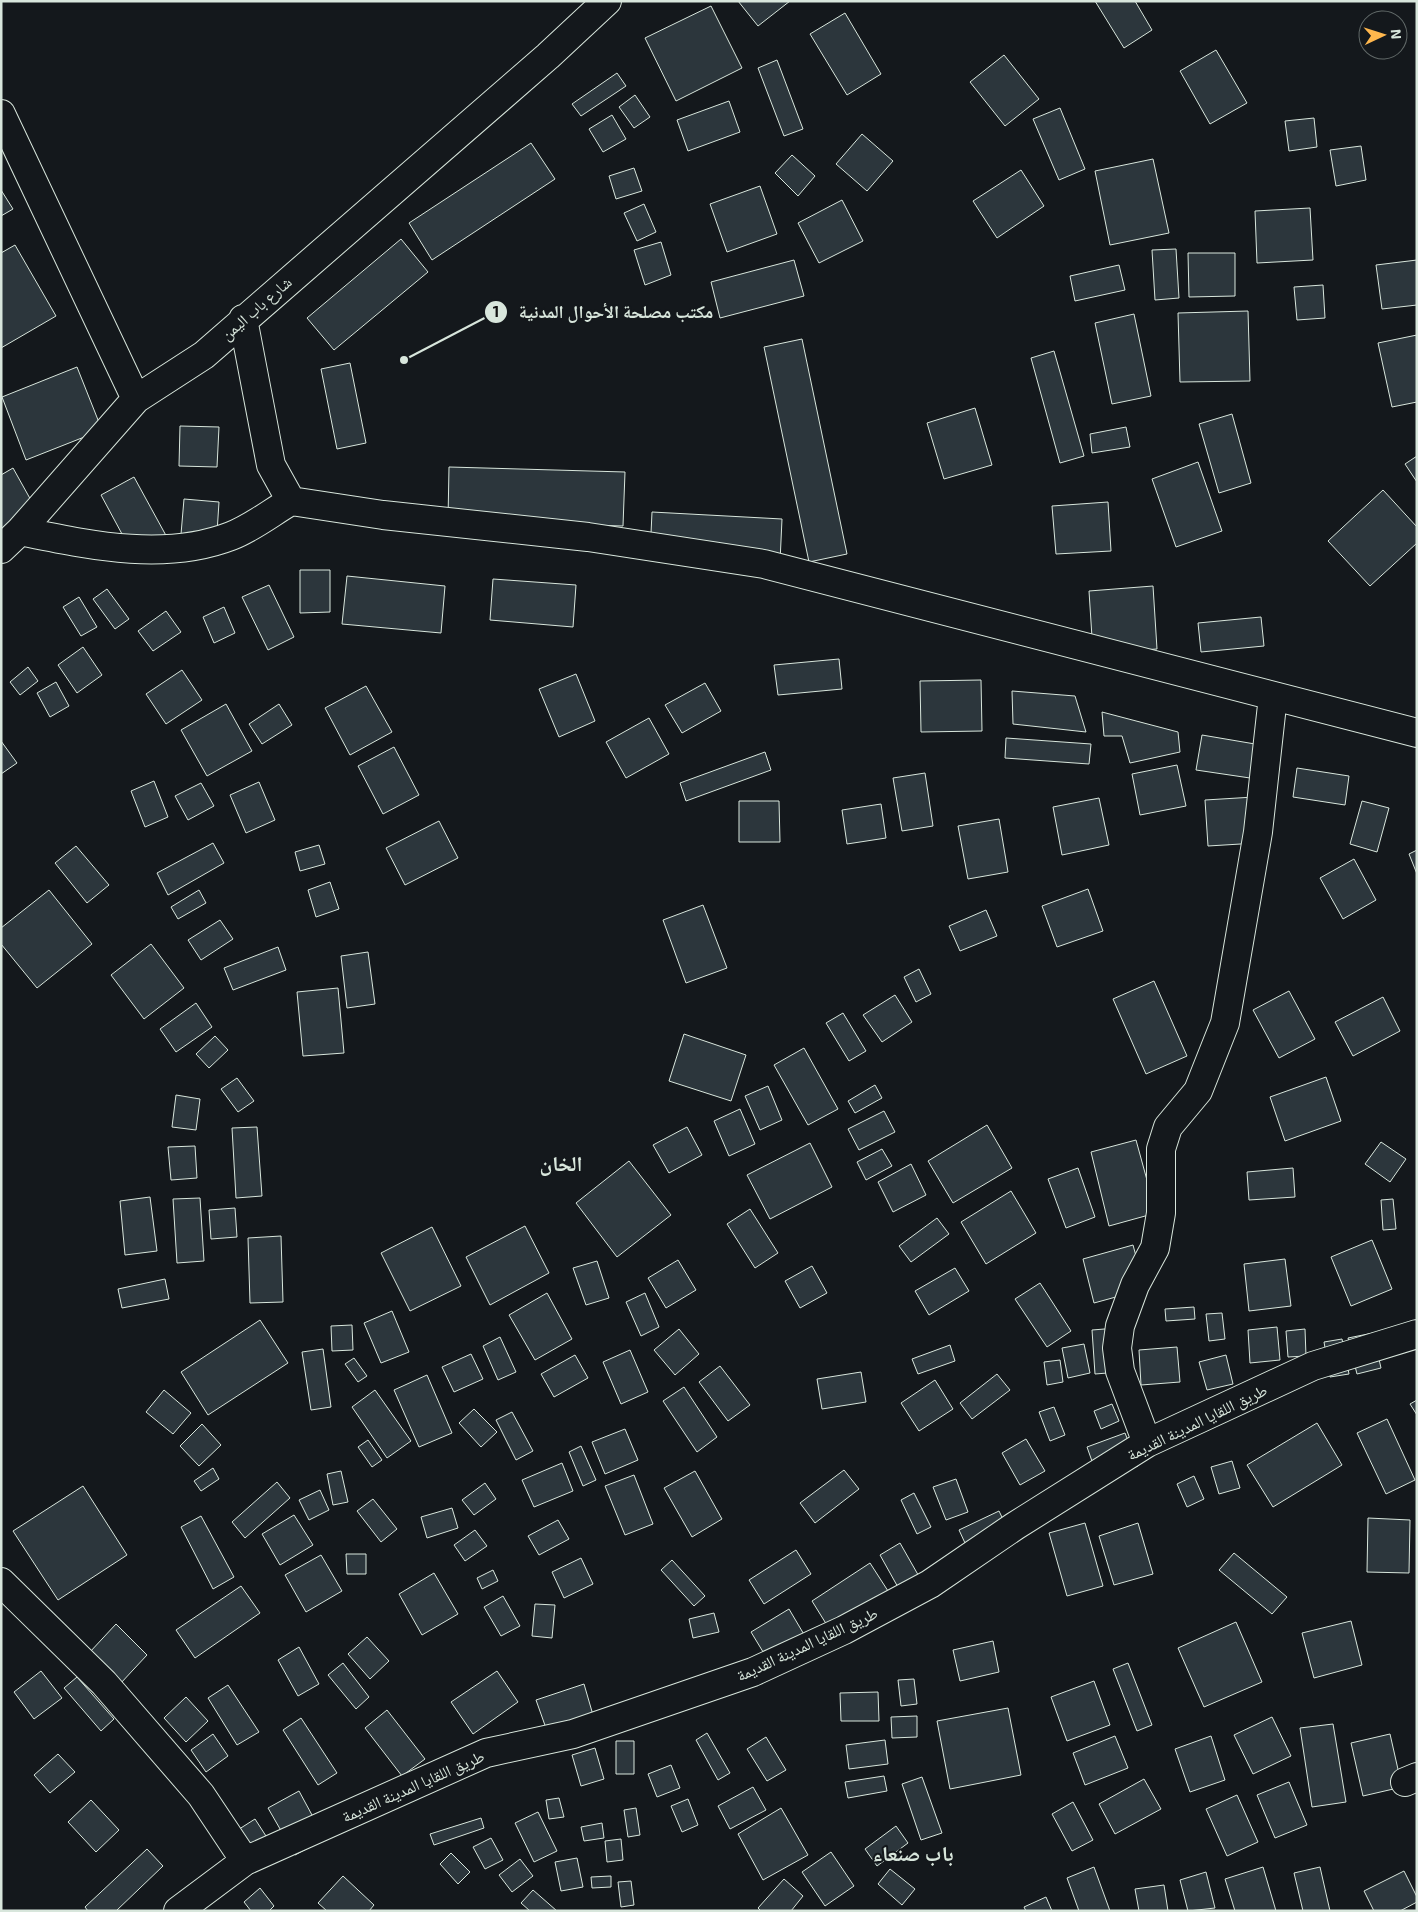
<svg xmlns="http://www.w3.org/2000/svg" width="1418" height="1912" viewBox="0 0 1418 1912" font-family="'Exo 2','Noto Naskh Arabic',sans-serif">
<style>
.building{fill:#2c363c;stroke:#d8e6dc}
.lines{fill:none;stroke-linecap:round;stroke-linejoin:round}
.minor-casing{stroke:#d8e6dc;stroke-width:30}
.minor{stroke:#14181c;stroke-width:28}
.labels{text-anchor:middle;stroke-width:4;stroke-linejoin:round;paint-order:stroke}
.street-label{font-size:16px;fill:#d8e6dc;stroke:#14181c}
.district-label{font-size:21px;font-weight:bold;fill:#d8e6dc;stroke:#14181c}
.leader{fill:none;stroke:#d8e6dc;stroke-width:2}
.callout-dot{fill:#d8e6dc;stroke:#14181c;stroke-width:2}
.mark-label{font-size:15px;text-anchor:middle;font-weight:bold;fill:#111}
.callout-label{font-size:18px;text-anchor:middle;font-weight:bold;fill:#d8e6dc;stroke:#14181c;stroke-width:4;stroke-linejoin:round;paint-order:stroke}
</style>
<rect width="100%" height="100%" fill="#14181c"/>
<path class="building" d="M738 1H790L758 26Z
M1095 1H1135L1152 30 1124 48Z
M711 6 742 68 676 101 645 38Z
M845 13 881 74 847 95 810 34Z
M1216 50 1247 103 1210 124 1180 71Z
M1004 55 1039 99 1005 126 970 82Z
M777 60 803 129 784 136 758 68Z
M617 73 626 86 581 116 572 104Z
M635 95 650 117 634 128 619 107Z
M729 101 740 132 688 151 677 120Z
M1060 108 1085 169 1059 180 1033 119Z
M612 115 626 139 603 152 589 129Z
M1314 118 1317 147 1289 151 1285 121Z
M862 134 893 161 867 191 836 164Z
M531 143 555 179 432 260 409 223Z
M1361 146 1366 180 1336 186 1330 150Z
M792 155 815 176 798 196 775 173Z
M1153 159 1169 233 1110 245 1095 171Z
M634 168 642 191 616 199 609 176Z
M1021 170 1044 206 997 238 973 201Z
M760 186 777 234 727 252 710 204Z
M1 190 13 209 1 216Z
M842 200 863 241 819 263 798 223Z
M644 204 656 232 637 241 624 213Z
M1310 208 1313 260 1257 263 1255 211Z
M401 239 428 272 334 350 307 318Z
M661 242 671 275 645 285 634 250Z
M15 245 56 316 1 348V253Z
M1176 249 1179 298 1155 300 1152 250Z
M1188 253H1235V296L1189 297Z
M794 260 804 296 720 318 711 282Z
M1417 260V305L1382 309 1376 265Z
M1119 265 1125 290 1075 301 1070 276Z
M1323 285 1325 318 1297 320 1294 287Z
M1248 311 1250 381 1180 382 1178 313Z
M1134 314 1151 396 1112 404 1095 323Z
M1417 335V402L1392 407 1378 343Z
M802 339 847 554 809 562 764 347Z
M1054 351 1084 456 1060 463 1031 358Z
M350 363 366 443 337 449 321 369Z
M77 367 102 430 26 460 2 397Z
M975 408 992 465 944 479 927 423Z
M1232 414 1251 483 1219 493 1199 424Z
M180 426 219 427 217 467 179 466Z
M1126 427 1130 447 1092 453 1090 434Z
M1417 456V482L1405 464Z
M1198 462 1222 531 1176 547 1152 479Z
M449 467 625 472 623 526 448 521Z
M13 468 42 520 1 543V475Z
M134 477 169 541 136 560 101 495Z
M1383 490 1417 527V543L1370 586 1328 541Z
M184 499 219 502 216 548 180 546Z
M1108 502 1111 551 1056 554 1052 506Z
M652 512 782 519 780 562 650 555Z
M300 570H330V612L300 613Z
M347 576 445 586 441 633 342 624Z
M493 579 576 585 573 627 490 620Z
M269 585 294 637 268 650 242 597Z
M1153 586 1157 649 1093 653 1089 591Z
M107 589 129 619 115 629 93 599Z
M79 597 97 627 81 636 63 607Z
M224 607 235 633 214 643 203 617Z
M166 611 181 632 153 651 138 631Z
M1261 617 1264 646 1201 652 1198 623Z
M83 647 102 675 77 693 58 665Z
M839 659 842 689 778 695 774 665Z
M28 667 38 681 20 695 10 682Z
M182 670 202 700 166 724 146 694Z
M576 674 595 721 559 737 539 689Z
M981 680 982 731 921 732 920 681Z
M56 682 69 706 50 717 37 693Z
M705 683 721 711 682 733 665 705Z
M366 686 392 732 350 755 325 708Z
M1012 691 1075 696 1086 732 1013 724Z
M226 704 252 751 207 776 181 730Z
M279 704 292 725 262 744 249 724Z
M1102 712 1178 732 1180 752 1130 763 1122 736H1104Z
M649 718 669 754 626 778 606 742Z
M1202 735 1255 744 1250 778 1196 770Z
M1006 738 1091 744 1089 764 1005 758Z
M1 741 17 763 1 774Z
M394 747 419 795 383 814 358 766Z
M765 752 771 770 686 801 680 783Z
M1177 765 1186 806 1140 815 1132 774Z
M1297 768 1349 776 1345 805 1293 797Z
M925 773 933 826 902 831 893 778Z
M154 781 168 817 145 827 131 791Z
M259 782 275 820 246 833 230 795Z
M201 783 214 806 188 820 175 796Z
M1254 797 1257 843 1208 846 1205 800Z
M1099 798 1109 845 1062 855 1053 807Z
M739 801H779L780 842H739Z
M1362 801 1389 808 1377 852 1350 844Z
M881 804 886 838 847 844 842 810Z
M999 819 1008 872 968 879 958 826Z
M439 821 458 858 405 885 386 848Z
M213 843 224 863 168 895 157 873Z
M319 845 325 864 300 871 295 852Z
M76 846 109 885 87 903 55 863Z
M1417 850V874L1409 854Z
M1354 859 1376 900 1343 919 1320 878Z
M330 882 339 909 316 917 308 890Z
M1088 889 1103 931 1057 947 1042 906Z
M49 890 92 944 37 988 1 944V928Z
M199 890 206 903 178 919 171 907Z
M703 905 727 968 686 983 663 920Z
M986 910 997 936 960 951 949 926Z
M220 920 233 939 201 960 188 940Z
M151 944 184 988 144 1019 111 975Z
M278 947 286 970 233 990 224 968Z
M368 952 375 1004 347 1008 341 956Z
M919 969 931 994 916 1002 904 977Z
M1154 981 1187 1056 1146 1074 1113 999Z
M338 988 344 1053 303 1056 297 992Z
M1289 991 1315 1039 1279 1058 1253 1010Z
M895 995 912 1022 882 1042 863 1015Z
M1383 997 1400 1031 1353 1056 1335 1022Z
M196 1003 212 1027 176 1052 160 1029Z
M843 1013 866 1051 849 1061 826 1023Z
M684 1034 746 1055 731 1101 669 1081Z
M215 1036 228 1050 209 1068 196 1054Z
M804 1048 838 1109 808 1125 774 1065Z
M1326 1077 1341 1121 1285 1141 1270 1097Z
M237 1078 254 1101 238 1112 221 1089Z
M875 1085 882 1098 855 1113 848 1101Z
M768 1086 782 1120 760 1130 745 1096Z
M176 1095 200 1099 196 1130 172 1127Z
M740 1109 755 1144 729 1156 714 1121Z
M884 1111 895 1132 859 1150 848 1129Z
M987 1125 1012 1168 953 1203 928 1161Z
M257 1127 262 1196 236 1198 232 1128Z
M687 1127 702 1155 669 1173 653 1145Z
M1136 1140 1156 1213 1109 1226 1091 1152Z
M1381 1142 1406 1159 1390 1182 1365 1164Z
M810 1143 832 1187 770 1219 747 1175Z
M195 1146 197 1178 171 1180 168 1147Z
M882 1149 892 1166 866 1180 857 1162Z
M629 1161 671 1215 617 1257 576 1203Z
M911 1164 926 1195 893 1212 878 1182Z
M1078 1168 1095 1217 1066 1228 1048 1179Z
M1293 1168 1295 1197 1249 1200 1247 1172Z
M1011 1191 1036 1233 986 1264 961 1222Z
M150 1197 157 1251 125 1255 120 1201Z
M200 1198 204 1261 177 1263 173 1199Z
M1393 1199 1396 1229 1383 1230 1381 1200Z
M235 1208 237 1237 211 1239 209 1210Z
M750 1209 778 1253 755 1268 727 1224Z
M937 1218 949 1234 911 1262 899 1246Z
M525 1226 549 1273 490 1305 466 1257Z
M432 1227 461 1286 410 1311 381 1253Z
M281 1236 283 1302 250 1303 248 1238Z
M1372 1240 1392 1289 1351 1306 1331 1257Z
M1133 1245 1145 1289 1094 1303 1083 1259Z
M1285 1259 1291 1306 1249 1311 1244 1264Z
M678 1260 696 1290 666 1308 648 1278Z
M597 1261 609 1298 586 1305 573 1268Z
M812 1266 827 1293 800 1308 785 1281Z
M955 1268 969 1291 929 1315 915 1291Z
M165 1279 169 1299 122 1308 118 1289Z
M1040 1283 1071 1331 1047 1347 1015 1299Z
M547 1293 572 1339 535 1360 509 1315Z
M645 1293 659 1327 641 1336 626 1302Z
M1194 1307 1195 1319 1166 1321 1165 1309Z
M392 1311 409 1352 381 1363 364 1323Z
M1222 1313 1225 1339 1209 1341 1206 1314Z
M260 1320 288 1363 208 1415 181 1372Z
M352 1325 353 1350 332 1351 331 1326Z
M1277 1327 1280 1360 1250 1363 1248 1330Z
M1117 1328 1120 1372 1095 1374 1092 1330Z
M679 1329 699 1354 675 1375 654 1350Z
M1305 1329 1306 1356 1288 1357 1286 1331Z
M1373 1333 1381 1368 1357 1374 1348 1338Z
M500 1337 516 1372 498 1380 483 1346Z
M1342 1339 1349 1374 1330 1377 1324 1342Z
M1084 1344 1090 1373 1068 1378 1062 1348Z
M950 1345 955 1361 918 1374 912 1359Z
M1177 1347 1180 1382 1141 1385 1139 1350Z
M323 1349 331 1407 311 1410 302 1352Z
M630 1350 648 1392 621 1404 603 1362Z
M471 1354 483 1379 454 1392 442 1367Z
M575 1355 588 1378 554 1397 541 1374Z
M1226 1355 1233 1384 1207 1390 1199 1362Z
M354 1358 367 1376 358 1382 345 1364Z
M1060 1360 1063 1382 1047 1385 1044 1362Z
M720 1366 750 1405 728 1421 699 1382Z
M861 1372 866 1402 822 1409 817 1379Z
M997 1374 1010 1390 972 1419 960 1403Z
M427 1375 452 1433 419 1447 394 1390Z
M935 1380 953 1409 919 1431 901 1403Z
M684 1387 717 1437 697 1452 663 1401Z
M164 1390 191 1413 173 1434 146 1412Z
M375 1390 411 1441 387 1458 352 1407Z
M1417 1400V1415L1410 1404Z
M1112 1404 1119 1421 1101 1429 1094 1411Z
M1054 1407 1065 1435 1050 1441 1039 1412Z
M474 1409 497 1432 481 1447 459 1423Z
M512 1412 533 1451 516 1460 496 1420Z
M1387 1419 1415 1480 1386 1494 1357 1433Z
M1317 1423 1342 1465 1273 1507 1247 1465Z
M202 1424 221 1445 199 1466 180 1446Z
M625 1429 638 1460 605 1474 592 1442Z
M1125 1433 1138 1466 1099 1481 1087 1447Z
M1026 1439 1045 1471 1020 1485 1002 1453Z
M368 1440 382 1460 372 1467 358 1447Z
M581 1446 596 1480 583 1486 569 1452Z
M1232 1461 1240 1488 1219 1494 1211 1467Z
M562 1463 573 1491 534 1507 522 1480Z
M213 1468 219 1479 201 1491 194 1481Z
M844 1470 859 1489 815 1523 800 1503Z
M341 1471 348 1502 333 1505 327 1474Z
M695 1471 722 1519 692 1537 664 1488Z
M634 1475 653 1524 625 1535 605 1486Z
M1194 1476 1204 1499 1187 1507 1177 1484Z
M956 1479 968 1512 946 1520 933 1487Z
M277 1482 290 1498 245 1538 232 1522Z
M485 1483 496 1499 474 1515 462 1500Z
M83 1486 127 1555 58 1600 13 1531Z
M320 1490 329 1510 309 1520 299 1500Z
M914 1493 931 1527 917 1534 901 1500Z
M373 1499 397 1529 381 1542 357 1511Z
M452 1508 458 1528 427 1538 421 1517Z
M999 1511 1012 1538 971 1556 959 1530Z
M294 1515 313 1545 280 1565 262 1534Z
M201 1516 234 1577 213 1589 181 1527Z
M1368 1518 1410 1520 1409 1573 1367 1572Z
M558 1520 569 1539 539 1555 528 1536Z
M1085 1523 1103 1586 1067 1596 1049 1533Z
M1138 1523 1153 1574 1114 1585 1099 1536Z
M475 1530 487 1546 465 1561 454 1545Z
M900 1543 925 1587 904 1598 880 1555Z
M796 1550 811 1574 764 1604 749 1580Z
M1234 1553 1287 1597 1272 1614 1219 1570Z
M346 1554H366V1574H347Z
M321 1555 342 1591 306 1612 285 1575Z
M581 1558 593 1584 564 1598 552 1572Z
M672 1560 705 1596 694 1606 661 1570Z
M870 1563 897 1605 838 1643 812 1601Z
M493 1570 498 1581 482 1589 477 1578Z
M434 1573 458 1614 422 1635 399 1594Z
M241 1586 260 1613 195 1658 176 1630Z
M503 1596 520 1626 501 1636 484 1607Z
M535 1604 555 1605 552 1638 532 1636Z
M789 1609 812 1648 774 1670 751 1632Z
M714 1613 719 1632 693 1638 689 1619Z
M1351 1621 1362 1665 1314 1678 1302 1633Z
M1236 1622 1262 1682 1204 1707 1178 1648Z
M116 1624 147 1655 120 1684 89 1653Z
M367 1637 389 1661 370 1679 348 1654Z
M993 1641 999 1672 960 1681 953 1650Z
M299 1647 319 1684 298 1696 278 1660Z
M343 1663 369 1697 356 1709 328 1675Z
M1128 1663 1152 1725 1137 1731 1113 1669Z
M41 1671 62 1698 34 1719 14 1692Z
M497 1671 518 1702 473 1734 451 1702Z
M77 1677 114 1719 101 1731 64 1688Z
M914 1679 917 1704 901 1706 898 1680Z
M1094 1681 1110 1725 1067 1741 1051 1697Z
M584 1684 593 1715 547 1731 536 1700Z
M228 1685 259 1732 237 1745 208 1698Z
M878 1692 879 1721H841L840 1693Z
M186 1697 208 1721 186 1742 164 1718Z
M1008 1708 1021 1775 950 1789 937 1721Z
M387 1710 425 1759 402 1776 365 1728Z
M917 1716V1737L892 1738 891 1717Z
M1272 1717 1291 1756 1253 1774 1234 1735Z
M301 1718 337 1773 318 1785 283 1730Z
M1333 1724 1346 1802 1312 1807 1300 1728Z
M707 1733 730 1773 718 1780 696 1740Z
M213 1734 228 1756 206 1772 191 1750Z
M1390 1734 1402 1787 1363 1796 1351 1743Z
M1115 1736 1128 1768 1085 1785 1073 1753Z
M1211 1736 1225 1780 1190 1792 1175 1749Z
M766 1737 786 1770 767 1781 747 1749Z
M885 1740 888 1764 849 1769 846 1745Z
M616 1741H634V1774H616Z
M595 1748 604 1779 581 1786 572 1755Z
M58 1754 75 1772 50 1793 34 1775Z
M671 1765 680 1788 657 1797 648 1774Z
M884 1776 887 1791 848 1798 845 1782Z
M922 1777 942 1833 921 1840 902 1784Z
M1144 1779 1161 1809 1115 1834 1099 1804Z
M1289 1782 1307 1825 1275 1838 1257 1795Z
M753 1787 766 1810 730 1829 718 1806Z
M299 1791 325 1839 295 1855 268 1808Z
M1237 1795 1258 1842 1227 1856 1206 1809Z
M559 1798 564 1817 549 1819 546 1800Z
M688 1799 698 1825 682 1832 671 1806Z
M91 1800 119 1830 96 1852 68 1822Z
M1073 1802 1093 1840 1072 1851 1052 1814Z
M636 1808 640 1835 628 1837 624 1810Z
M781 1808 808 1855 763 1880 738 1834Z
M538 1812 557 1851 534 1862 515 1823Z
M481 1818 484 1828 434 1845 430 1834Z
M255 1819 275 1850 253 1864 233 1833Z
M602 1823 604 1838 584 1841 581 1827Z
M896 1826 908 1843 877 1866 865 1849Z
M491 1838 503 1860 485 1869 473 1847Z
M621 1839 623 1860 607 1862 605 1841Z
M147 1849 163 1866 116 1911H88L85 1907Z
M831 1852 854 1886 825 1906 802 1872Z
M451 1853 470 1872 458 1884 440 1864Z
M577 1858 583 1887 561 1891 555 1862Z
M520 1859 533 1876 512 1892 499 1875Z
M1094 1867 1110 1911H1079L1067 1878Z
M1263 1867 1276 1911H1235L1225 1879Z
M1320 1867 1330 1911H1303L1294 1873Z
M890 1869 915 1889 902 1905 878 1884Z
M1404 1871 1417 1897V1902L1400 1911H1374L1364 1891Z
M1206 1872 1215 1908 1188 1911 1180 1880Z
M343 1876 374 1905 369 1911H327L318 1903Z
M611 1876V1887L592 1888 591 1877Z
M784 1879 803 1896 791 1911H761L758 1908Z
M631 1881 634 1905 621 1907 618 1882Z
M1164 1885 1168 1911H1139L1135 1889Z
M260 1888 274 1906 269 1911H251L244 1902Z
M533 1890 557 1911H530L521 1903Z
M1046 1897 1052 1911H1026L1024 1907Z"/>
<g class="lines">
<defs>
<path id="minor" d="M1 114 136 399
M243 319 271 465 291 501 383 515 588 537 764 564 1417 733
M20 531C89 545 164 562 231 536 252 528 272 512 291 501
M1 549 20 531 136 399 204 355 548 56 607 1
M1147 1443 1120 1371 1117 1348 1120 1326 1135 1285 1155 1248 1161 1213V1149L1168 1127 1198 1091 1225 1023 1258 832 1273 696
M1 1582 104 1683 201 1795 245 1861
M1405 1782 1417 1777
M178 1911 245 1861 486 1753 573 1734 753 1672 844 1630 930 1584 1015 1526 1147 1443 1313 1366 1417 1334"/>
</defs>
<use href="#minor" class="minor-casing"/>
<use href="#minor" class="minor"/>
</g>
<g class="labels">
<g class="street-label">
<text transform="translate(256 308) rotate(-41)" y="6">شارع باب اليمن</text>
<text transform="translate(1197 1422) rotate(-26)" y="6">طريق اللقايا المدينة القديمة</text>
<text transform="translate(807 1644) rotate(-25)" y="6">طريق اللقايا المدينة القديمة</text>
<text transform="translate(413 1786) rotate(-24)" y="6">طريق اللقايا المدينة القديمة</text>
</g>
<g class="district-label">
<text x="561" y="1171">الخان</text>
<text x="913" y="1861">باب صنعاء</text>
</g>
</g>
<path class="leader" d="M404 360L496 312"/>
<g class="callout-dot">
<circle cx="404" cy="360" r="5"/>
<circle cx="496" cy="312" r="12"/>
</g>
<g class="mark-label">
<text x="496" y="317">1</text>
</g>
<g class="callout-label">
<text x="616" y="318">مكتب مصلحة الأحوال المدنية</text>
</g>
<rect width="1418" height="1912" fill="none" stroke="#d8e6dc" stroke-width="5"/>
<g transform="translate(1383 35) rotate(86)"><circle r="24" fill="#14181c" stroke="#626a69"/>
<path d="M0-4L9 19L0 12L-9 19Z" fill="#ffb74d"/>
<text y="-8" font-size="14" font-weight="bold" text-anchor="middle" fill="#d8e6dc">N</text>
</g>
</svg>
